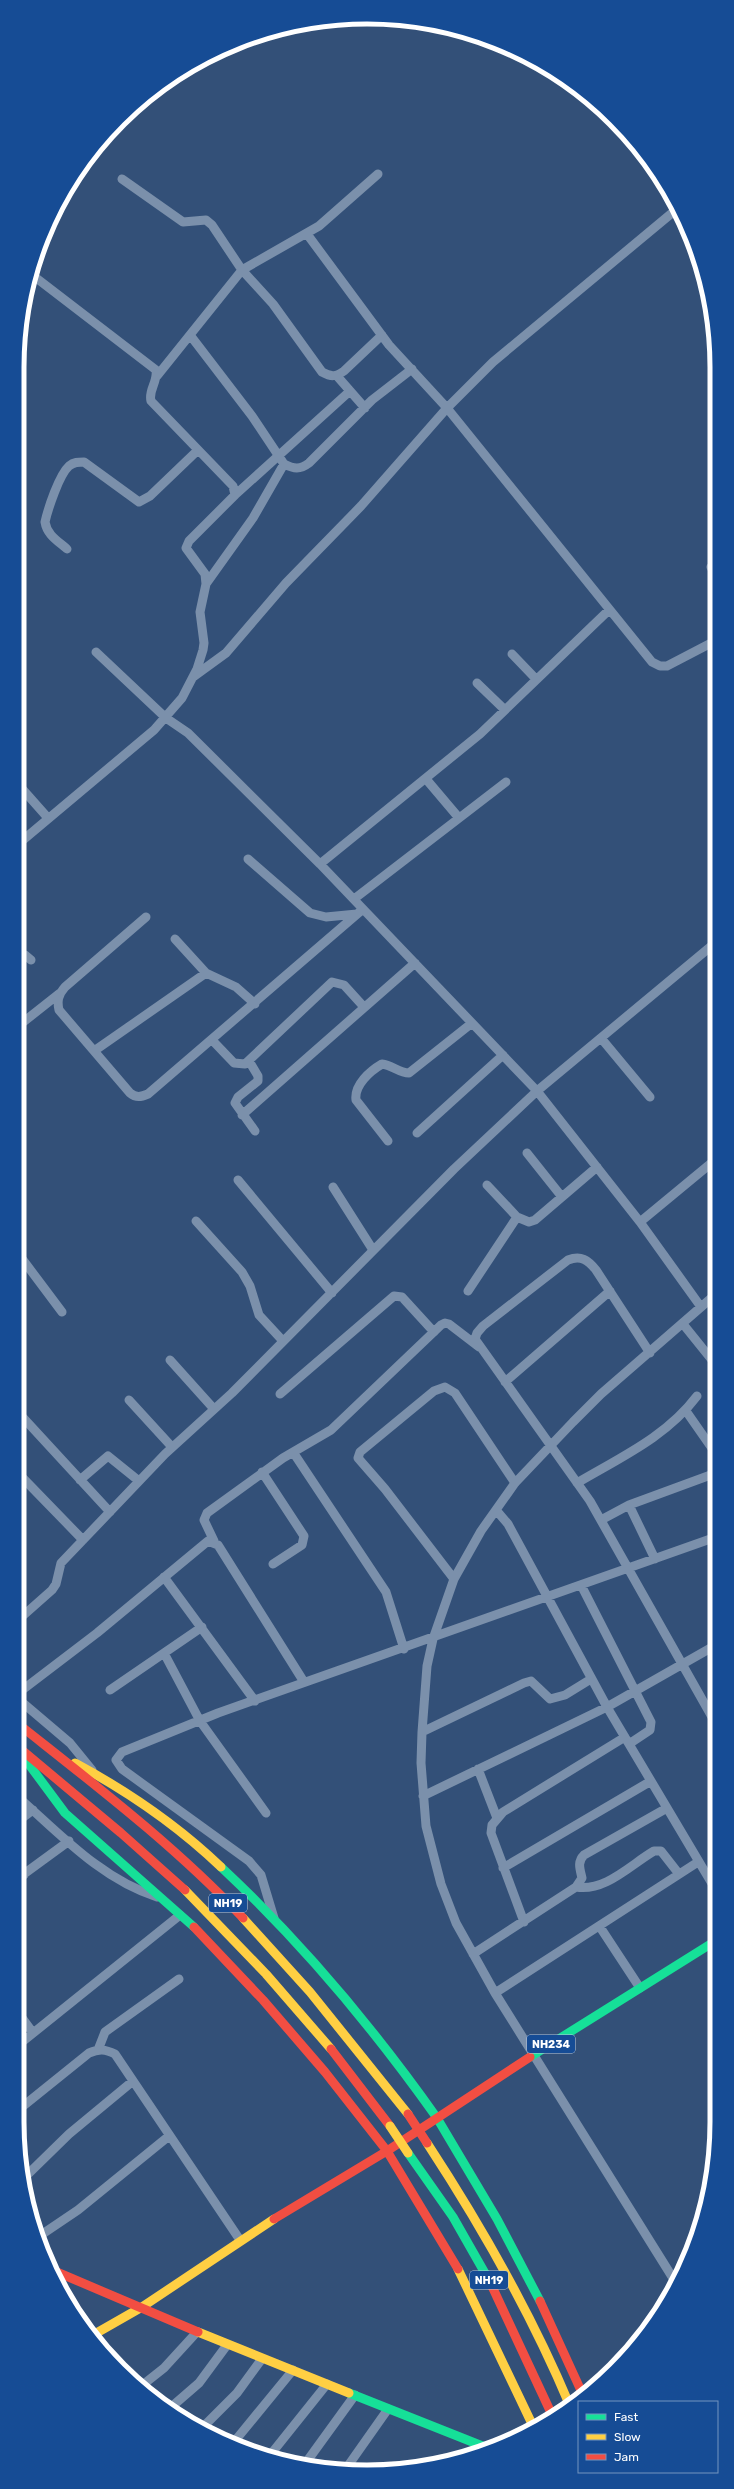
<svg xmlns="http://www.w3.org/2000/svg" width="734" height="2489" viewBox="0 0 734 2489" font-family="Rubik,sans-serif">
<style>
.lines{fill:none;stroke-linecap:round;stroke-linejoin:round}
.street{stroke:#7b90ab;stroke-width:9}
.fast{stroke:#16e098;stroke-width:9}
.slow{stroke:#ffcf43;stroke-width:9}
.jam{stroke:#f24e42;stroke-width:9}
.slow-bridge{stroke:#ffcf43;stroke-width:9}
.jam-bridge{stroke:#f24e42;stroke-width:9}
.labels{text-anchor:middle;stroke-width:3;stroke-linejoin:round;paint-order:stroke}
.shield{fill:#164c95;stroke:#b9c9df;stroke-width:1}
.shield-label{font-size:11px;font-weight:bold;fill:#fff}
.rim{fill:none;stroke:#fff;stroke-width:5}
</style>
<rect width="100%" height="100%" fill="#335078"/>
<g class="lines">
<path class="street" d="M122 179 183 222 206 220 212 225 242 270 273 304 322 372C331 377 336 377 344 371L382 335
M307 234 389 345 447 408 652 662 660 666H667L715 641
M190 335 252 416 284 464C294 469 300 470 309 463L372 400 412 369
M157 376 242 270 319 226 378 174
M337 376 365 408
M235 495 350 391
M67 549C58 541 47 535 45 522 48 509 59 475 69 466 74 462 78 462 84 462L139 502 150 496 198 450
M711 567 714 573
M206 584 253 518 284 464
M96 652 166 718 188 733 320 864 537 1091 640 1222 701 1307
M512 654 536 679
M193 677 226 653 286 583 361 506 447 408 493 362 678 208
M477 683 505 710
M426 779 459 818
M17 783 48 818
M17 845 154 730 182 698 197 669 203 650 204 643 200 612 206 584 205 574 186 548 189 541 235 495 233 486 151 401C148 390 158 382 156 370L31 274
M248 859 310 913 326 917 357 914
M320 864 480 734 609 610
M354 899 506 782
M146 917 65 987C58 995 57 1001 59 1010L130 1093C136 1098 141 1097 148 1094L363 909
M175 939 206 973 236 987 255 1004
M17 954 25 955 31 960
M17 1027 60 993
M601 1038 650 1097
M212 1040 234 1063 245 1064 332 982 344 985 364 1007
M94 1051 206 973
M249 1061 258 1076V1081L238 1097 235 1103 255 1131
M242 1115 415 963
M417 1133 503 1055
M388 1141 356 1100C354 1085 370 1071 382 1064 392 1065 399 1073 409 1073L472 1023
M527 1153 562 1197
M238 1180 332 1293
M487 1185 517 1217 529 1222 535 1220 597 1167
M333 1187 373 1250
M196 1221 242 1272 250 1286 259 1315 283 1341
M640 1222 715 1160
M17 1252 62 1312
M468 1291 517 1217
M683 1324 716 1365
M650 1353 596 1270C588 1260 581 1255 568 1260L483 1326 477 1333 475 1339 590 1501 716 1724
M170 1360 214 1409
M505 1382 610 1291
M280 1394 394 1296 402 1297 434 1332
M129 1400 172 1447
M17 1411 110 1512
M686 1411 716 1454
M293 1452 386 1592 404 1649
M17 1472 83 1540
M262 1472 304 1536 302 1545 273 1564
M80 1480 108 1456 139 1481
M577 1483C621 1457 666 1437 697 1396
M629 1505 655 1559
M496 1510 508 1524 607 1707 717 1892
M601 1520 629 1505 716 1473
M214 1541 204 1520 207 1513 283 1458 331 1430 441 1325 445 1323 449 1324 479 1347
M164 1577 255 1701
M454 1579 385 1489 358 1458 360 1452 434 1391 445 1387 455 1393 515 1483
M581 1585 651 1722 650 1730 629 1744
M17 1621 52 1590 56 1584 61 1563 165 1454 232 1393 454 1169 537 1091 715 943
M164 1653 200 1721 266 1813
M110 1690 202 1627
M17 1694 97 1633 208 1541 218 1545 304 1682
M17 1698 70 1743 92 1770
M422 1732 524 1683 531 1681 550 1699 565 1695 591 1679
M478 1769 497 1818
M17 1796C60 1834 101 1879 157 1897
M423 1796 607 1707 716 1645
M17 1822 33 1810
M17 1866 24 1875
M503 1868 651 1781
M17 1879 69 1841
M576 1887C605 1892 630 1865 654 1851H661L679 1874
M274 1918 261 1875 249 1861 122 1769 116 1760 122 1752 218 1713 716 1537
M524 1922 491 1833 492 1825 503 1812 625 1737
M600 1927 640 1988
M473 1954 576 1887 582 1878C580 1869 577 1862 584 1855L667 1808
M495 1993 698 1862
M17 2011 33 2033
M17 2046 180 1915
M98 2050 105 2032 179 1979
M17 2111 89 2053C99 2049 105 2049 115 2054L240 2240
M23 2179 69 2134 133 2081
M38 2237 78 2210 169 2136
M676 2283 495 1993 456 1923 441 1884 426 1826 421 1763 422 1732 427 1666 433 1639 454 1579 481 1531 515 1483 573 1422 601 1394 716 1294
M140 2387 164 2368 196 2333
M169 2409 199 2383 227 2345
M201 2429 237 2393 261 2360
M234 2442 293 2370
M271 2454 327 2384
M305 2464 355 2395
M345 2470 388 2409"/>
<path class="fast" d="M22 1755 65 1813 194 1927
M221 1867C301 1942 374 2029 437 2118
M530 2057 717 1940
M437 2118 497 2219 540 2301
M408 2153 453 2217 490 2282
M349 2393 485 2447"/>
<path class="slow" d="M75 1763C129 1792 177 1825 221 1867
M185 1890 266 1974 331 2049
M243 1918 310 1992 408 2114
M427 2143C482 2227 531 2313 570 2406
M458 2269 533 2426
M198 2332 349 2393
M93 2335 142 2307 274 2219"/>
<path class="jam" d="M17 1723C95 1785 174 1845 243 1918
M17 1746 121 1833 185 1890
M194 1927 263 2000 325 2072 387 2151
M331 2049 390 2126
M274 2219 387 2151
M458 2269 387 2151 530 2057
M52 2270 198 2332
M490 2282 553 2417
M540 2301 583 2395"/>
<path class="slow-bridge" d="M390 2126 408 2153"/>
<path class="jam-bridge" d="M408 2114 427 2143"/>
</g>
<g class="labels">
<g class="shield">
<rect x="209" y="1894" width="38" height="18" rx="3"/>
<rect x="527" y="2035" width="48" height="18" rx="3"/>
<rect x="470" y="2271" width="38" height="18" rx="3"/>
</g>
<g class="shield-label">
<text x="228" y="1907">NH19</text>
<text x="551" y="2048">NH234</text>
<text x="489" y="2284">NH19</text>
</g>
</g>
<path d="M0 0H734V2489H0ZM367 24H367A343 343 0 0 1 710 367V2122A343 343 0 0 1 367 2465H367A343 343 0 0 1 24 2122V367A343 343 0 0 1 367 24Z" fill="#164c95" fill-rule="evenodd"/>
<path class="rim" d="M367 24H367A343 343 0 0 1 710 367V2122A343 343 0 0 1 367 2465H367A343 343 0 0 1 24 2122V367A343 343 0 0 1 367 24Z"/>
<rect x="578" y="2401" width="140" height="72" fill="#164c95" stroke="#7394bf"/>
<rect x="586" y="2414" width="20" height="6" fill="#16e098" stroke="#7394bf"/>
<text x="614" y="2421" font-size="12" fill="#ffffff">Fast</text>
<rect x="586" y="2434" width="20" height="6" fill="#ffcf43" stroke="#7394bf"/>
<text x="614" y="2441" font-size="12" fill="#ffffff">Slow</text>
<rect x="586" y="2454" width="20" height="6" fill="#f24e42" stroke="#7394bf"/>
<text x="614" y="2461" font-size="12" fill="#ffffff">Jam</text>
</svg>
